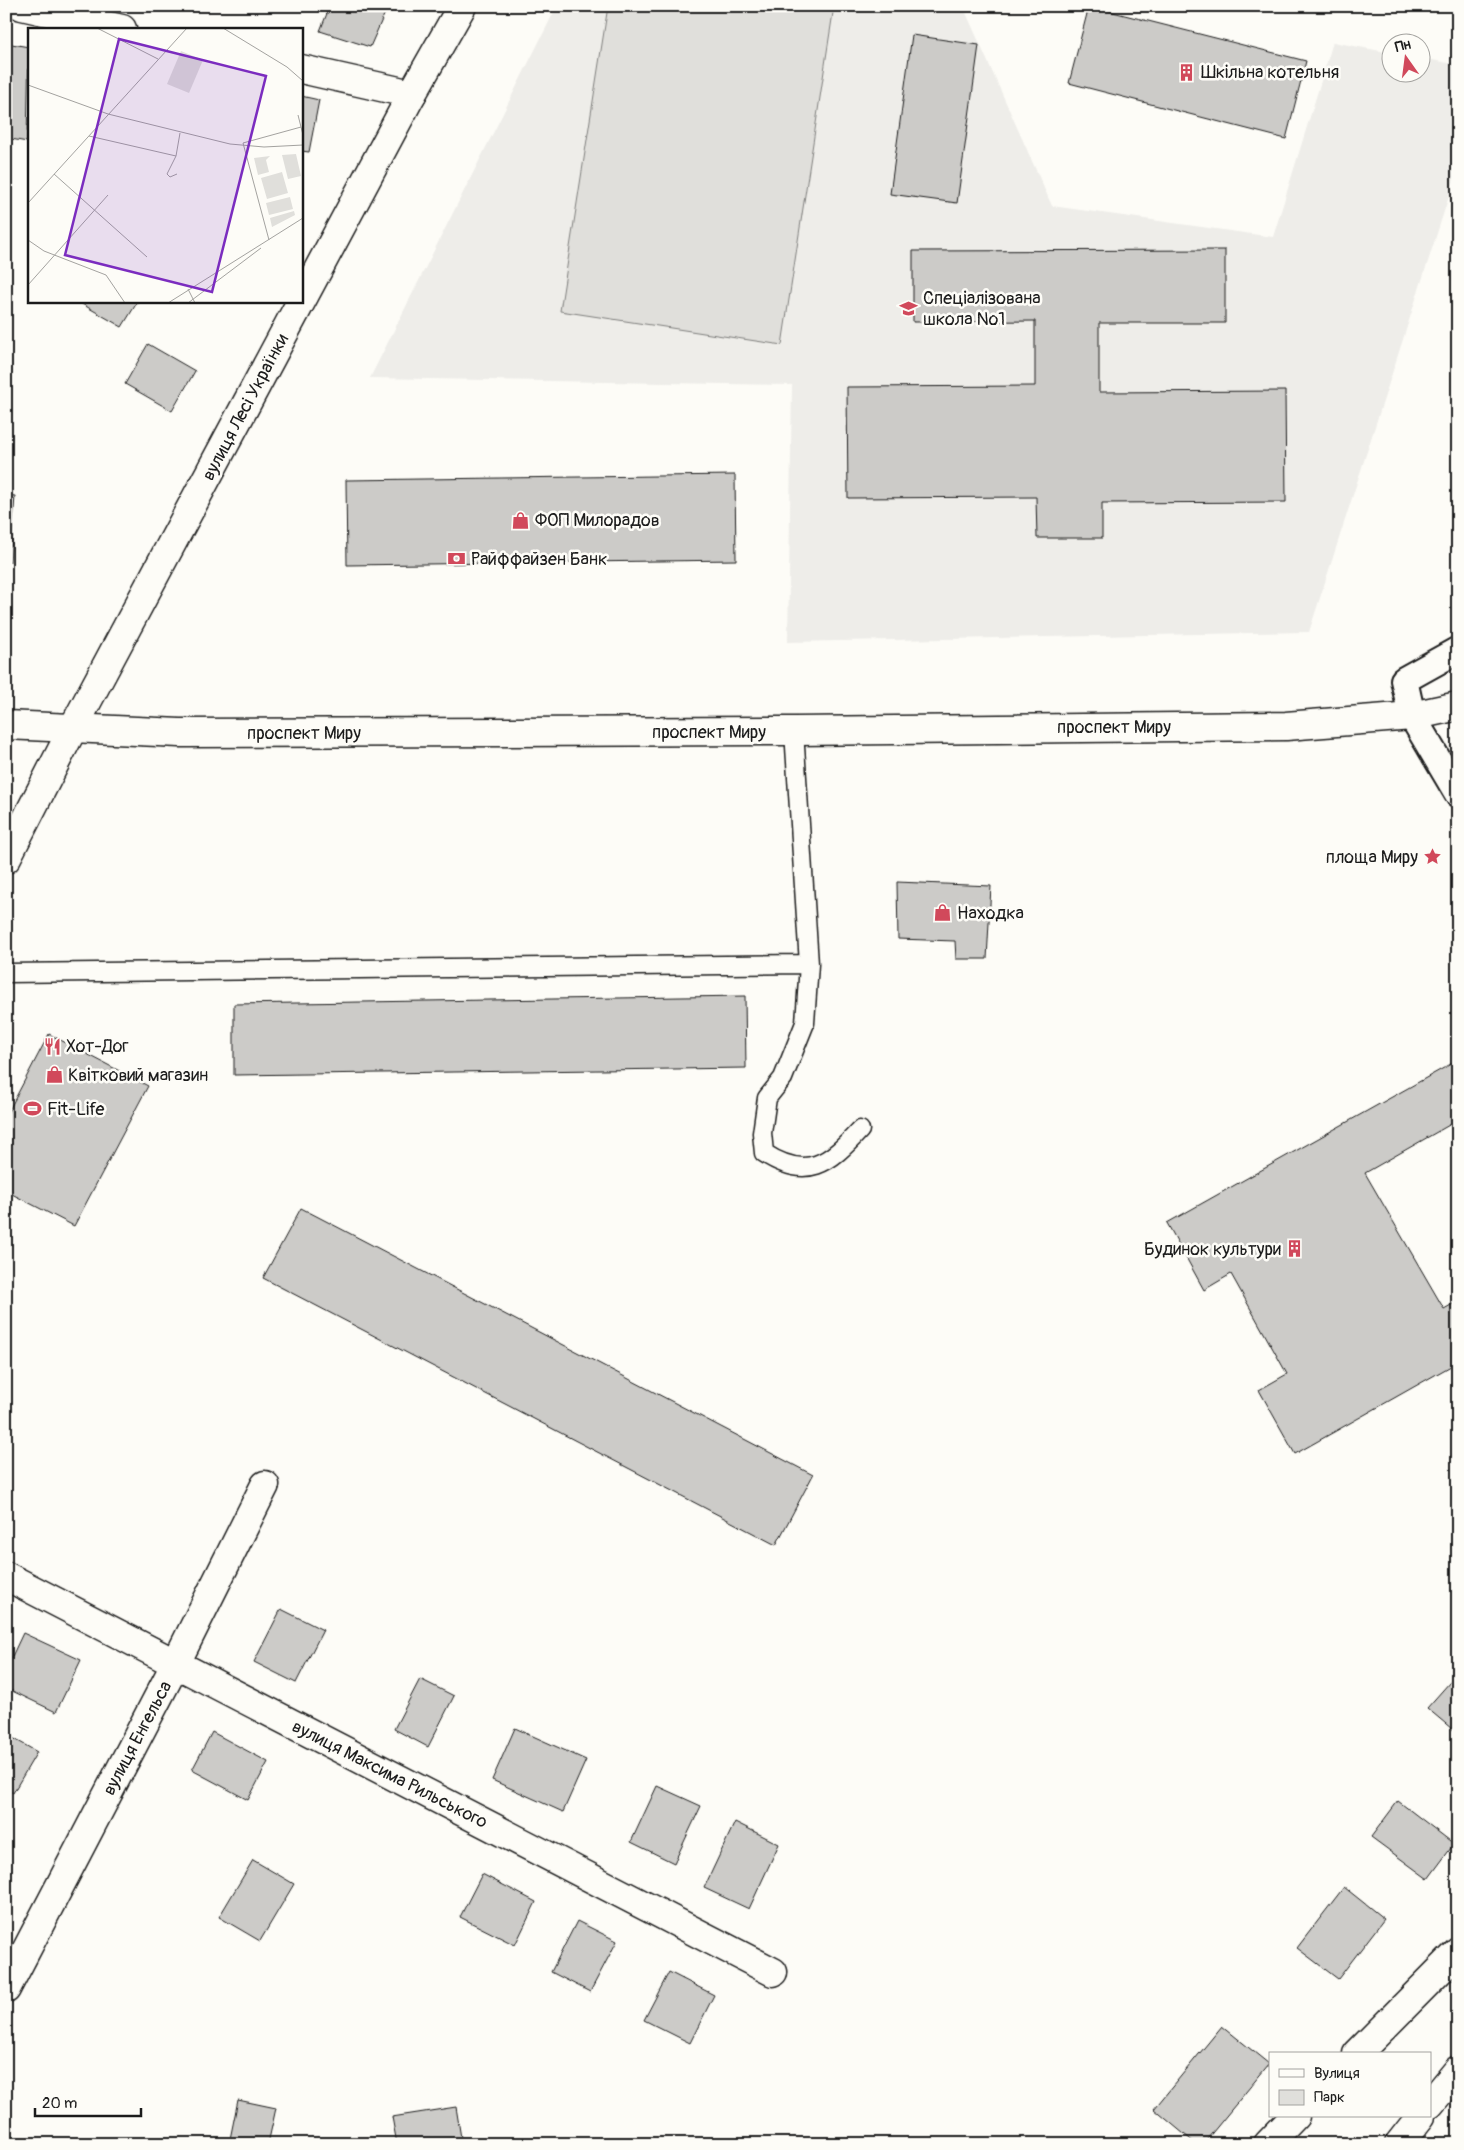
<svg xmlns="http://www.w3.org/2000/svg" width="1464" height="2150" viewBox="0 0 1464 2150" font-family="Pangolin,sans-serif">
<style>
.built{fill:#eeede9}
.park{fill:#e0dfdb;stroke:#7e7e7c}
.building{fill:#cccbc8;stroke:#1c1c1c}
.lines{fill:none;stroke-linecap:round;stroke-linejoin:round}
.service-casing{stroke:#1c1c1c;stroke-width:21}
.pedestrian-casing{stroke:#1c1c1c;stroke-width:30}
.minor-casing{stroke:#1c1c1c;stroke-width:31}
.tertiary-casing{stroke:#1c1c1c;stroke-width:31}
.secondary-casing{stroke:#1c1c1c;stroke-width:31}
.service{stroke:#fdfcf7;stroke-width:18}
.pedestrian{stroke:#fdfcf7;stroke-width:26}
.minor{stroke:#fdfcf7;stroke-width:28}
.tertiary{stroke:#fdfcf7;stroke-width:28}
.secondary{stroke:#fdfcf7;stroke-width:28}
.labels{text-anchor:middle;stroke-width:5;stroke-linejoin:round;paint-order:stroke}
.poi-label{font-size:18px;fill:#1c1c1c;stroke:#fdfcf7;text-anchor:start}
.street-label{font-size:18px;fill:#1c1c1c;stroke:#fdfcf7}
.inset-road{fill:none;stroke:#a3a29f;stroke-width:1}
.view{fill:#7b2cbf;fill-opacity:0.15;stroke:#7b2cbf;stroke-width:2.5}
.inset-edge{fill:none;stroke:#1c1c1c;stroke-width:2.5}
</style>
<rect width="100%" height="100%" fill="#fdfcf7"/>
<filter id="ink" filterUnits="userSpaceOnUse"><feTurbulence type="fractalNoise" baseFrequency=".02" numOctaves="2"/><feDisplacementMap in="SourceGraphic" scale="10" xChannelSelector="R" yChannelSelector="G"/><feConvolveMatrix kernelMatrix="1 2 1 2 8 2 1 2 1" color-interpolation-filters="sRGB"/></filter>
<g filter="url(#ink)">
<path class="built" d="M557 6H963L1052 206 1273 237 1333 42 1391 53 1392 72H1422V58L1458 65V168L1309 632 788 642 792 385 370 378Z"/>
<path class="park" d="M608 6H834L782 345 560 311Z"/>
<path class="building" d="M330 6H388L370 47 320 31Z
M1089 6 1306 61 1286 139 1069 83Z
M912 35 979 45 957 203 890 194Z
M6 43 29 47 27 142 6 138Z
M301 96 319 100 309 152 301 151Z
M1225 250V323H1099V392L1285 391 1286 502 1102 503V538H1037L1036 497 848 498 847 387 1035 386V321L913 322V251Z
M84 301H138L122 327 82 304Z
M148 344 195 371 172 411 125 384Z
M735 475 736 560 347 565 346 480Z
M6 495 15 496 10 562 6 561Z
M897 882 991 886 987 959H956L955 941 898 939Z
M745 996 746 1068 234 1075V1004Z
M49 1034 148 1086 74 1226 6 1191V1116Z
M1458 1060V1120L1365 1173 1444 1309 1458 1301V1362L1295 1454 1259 1390 1287 1374 1231 1274 1204 1290 1167 1223Z
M301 1208 813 1475 776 1545 263 1278Z
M281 1609 323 1630 296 1683 254 1662Z
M23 1633 81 1660 56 1712 6 1688V1669Z
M1458 1673V1734L1427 1708Z
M420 1679 454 1696 428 1747 394 1729Z
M515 1728 586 1760 563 1812 492 1780Z
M212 1732 268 1762 248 1800 192 1770Z
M6 1734 37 1752 13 1793 6 1789Z
M657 1786 701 1806 674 1863 631 1842Z
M1398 1801 1454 1844 1428 1879 1371 1837Z
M735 1822 779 1844 749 1909 704 1888Z
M253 1860 294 1884 260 1941 219 1917Z
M482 1874 536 1902 515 1945 460 1917Z
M1344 1887 1384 1919 1338 1979 1297 1948Z
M577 1921 617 1941 590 1992 551 1972Z
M669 1972 714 1995 690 2043 644 2020Z
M1222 2026 1269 2064 1203 2144H1196L1154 2109Z
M238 2100 276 2108 268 2144H229Z
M456 2107 462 2144H397L392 2117Z"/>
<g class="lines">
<defs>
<path id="service" d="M809 964 805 1023 783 1078 767 1098 762 1133 764 1153C807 1181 829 1164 860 1130
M6 973 809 964 794 731"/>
<path id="pedestrian" d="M1458 650 1404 680 1412 716 1458 794"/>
<path id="minor" d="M22 6 122 29
M301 69 412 94
M6 1576 773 1972
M6 1989 176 1663 265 1485"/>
<path id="tertiary" d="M6 725 180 733 794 731 1286 726 1412 716 1458 706
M1357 2054 1458 1952
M1430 2104 1458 2070
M1268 2144 1295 2116
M1399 2144 1421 2116"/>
<path id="secondary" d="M6 859 72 730 412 94 462 6"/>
</defs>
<use href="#service" class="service-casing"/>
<use href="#pedestrian" class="pedestrian-casing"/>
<use href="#minor" class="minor-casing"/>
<use href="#tertiary" class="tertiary-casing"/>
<use href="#secondary" class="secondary-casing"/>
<use href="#service" class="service"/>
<use href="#pedestrian" class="pedestrian"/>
<use href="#minor" class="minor"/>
<use href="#tertiary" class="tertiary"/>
<use href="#secondary" class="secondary"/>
</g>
</g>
<defs>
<symbol id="building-bare" viewBox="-9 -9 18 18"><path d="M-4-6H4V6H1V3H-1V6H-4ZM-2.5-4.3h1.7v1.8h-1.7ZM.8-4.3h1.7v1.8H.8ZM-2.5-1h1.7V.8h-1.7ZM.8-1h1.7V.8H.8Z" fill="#d1495b" stroke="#fdfcf7" stroke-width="2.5" paint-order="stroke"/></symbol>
<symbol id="school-bare" viewBox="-9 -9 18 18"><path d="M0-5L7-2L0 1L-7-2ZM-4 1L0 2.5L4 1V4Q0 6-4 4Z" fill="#d1495b" stroke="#fdfcf7" stroke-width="2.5" paint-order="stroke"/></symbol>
<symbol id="shop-bare" viewBox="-9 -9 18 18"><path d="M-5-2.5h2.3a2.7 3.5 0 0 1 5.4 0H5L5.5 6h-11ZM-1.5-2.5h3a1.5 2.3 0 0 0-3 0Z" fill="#d1495b" stroke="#fdfcf7" stroke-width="2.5" paint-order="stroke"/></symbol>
<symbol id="bank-bare" viewBox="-9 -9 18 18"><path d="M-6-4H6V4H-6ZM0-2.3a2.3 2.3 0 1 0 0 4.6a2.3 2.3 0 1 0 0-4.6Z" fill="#d1495b" stroke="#fdfcf7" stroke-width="2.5" paint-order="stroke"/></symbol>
<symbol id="sight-bare" viewBox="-9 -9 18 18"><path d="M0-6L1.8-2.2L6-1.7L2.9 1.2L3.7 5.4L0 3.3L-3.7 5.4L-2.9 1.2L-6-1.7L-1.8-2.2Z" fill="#d1495b" stroke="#fdfcf7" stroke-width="2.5" paint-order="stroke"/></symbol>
<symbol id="restaurant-bare" viewBox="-9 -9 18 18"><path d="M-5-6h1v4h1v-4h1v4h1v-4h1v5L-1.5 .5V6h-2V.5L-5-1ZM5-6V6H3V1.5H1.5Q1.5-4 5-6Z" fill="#d1495b" stroke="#fdfcf7" stroke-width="2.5" paint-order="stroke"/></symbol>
<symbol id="stadium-bare" viewBox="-9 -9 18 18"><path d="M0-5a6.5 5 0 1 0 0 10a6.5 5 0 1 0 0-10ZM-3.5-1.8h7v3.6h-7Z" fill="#d1495b" stroke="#fdfcf7" stroke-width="2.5" paint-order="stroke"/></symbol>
</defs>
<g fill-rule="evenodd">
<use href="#building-bare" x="1174" y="60" width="25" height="25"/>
<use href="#school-bare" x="896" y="296" width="25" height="25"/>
<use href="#shop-bare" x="508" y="508" width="25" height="25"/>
<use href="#bank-bare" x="444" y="546" width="25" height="25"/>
<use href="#sight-bare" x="1420" y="844" width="25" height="25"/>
<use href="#shop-bare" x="930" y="900" width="25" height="25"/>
<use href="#restaurant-bare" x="40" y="1034" width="25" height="25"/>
<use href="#shop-bare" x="42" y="1062" width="25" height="25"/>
<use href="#stadium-bare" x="20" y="1096" width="25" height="25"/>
<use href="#building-bare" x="1282" y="1236" width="25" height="25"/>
</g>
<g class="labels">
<g class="poi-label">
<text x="1201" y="78">Шкільна котельня</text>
<text x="923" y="304">Спеціалізована<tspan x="923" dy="21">школа №1</tspan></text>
<text x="535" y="526">ФОП Милорадов</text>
<text x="471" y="565">Райффайзен Банк</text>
<text x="1418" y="863" text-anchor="end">площа Миру</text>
<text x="957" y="919">Находка</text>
<text x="66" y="1052">Хот-Дог</text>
<text x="68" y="1081">Квітковий магазин</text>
<text x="47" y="1115">Fit-Life</text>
<text x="1281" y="1255" text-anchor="end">Будинок культури</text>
</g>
<g class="street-label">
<text transform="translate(245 407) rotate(-62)" y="6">вулиця Лесі Українки</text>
<text x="1114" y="733">проспект Миру</text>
<text x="709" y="738">проспект Миру</text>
<text x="304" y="739">проспект Миру</text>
<text transform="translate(137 1738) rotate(-62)" y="6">вулиця Енгельса</text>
<text transform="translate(390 1774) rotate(27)" y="6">вулиця Максима Рильського</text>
</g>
</g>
<g transform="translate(28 28)">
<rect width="275" height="275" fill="#fdfcf7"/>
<path d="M268 126 273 148 260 151 254 127ZM242 128 238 132 241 144 230 147 226 130ZM254 144 260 165 239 171 233 150ZM262 169 265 181 241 187 238 175ZM266 183 267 187 244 199 242 190Z" fill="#e0dfdb"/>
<path d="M153 23 175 32 161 65 139 56Z" fill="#e0dfdb"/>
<path class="inset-road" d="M69 0 130 31M195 0 259 39 275 53M0 57 80 86 202 116 236 119 275 117M270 87 275 107M61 108 148 128 152 105M148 128 139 146 142 149 149 146M26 146 119 229M0 175 159 0M0 212 16 223 78 247 97 275M241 212 215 115 273 99M0 257 80 167M160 261 167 275M140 275 275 190M160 275 233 220"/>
<path class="view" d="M91 11 238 48 184 264 37 227Z"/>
<rect width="275" height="275" class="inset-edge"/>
</g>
<rect width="1464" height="2150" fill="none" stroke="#fdfcf7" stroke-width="25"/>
<rect x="12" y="12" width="1439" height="2125" fill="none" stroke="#1c1c1c" stroke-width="2" filter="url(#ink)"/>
<rect x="1269" y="2052" width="162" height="65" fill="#fdfcf7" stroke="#a3a29f"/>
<rect x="1279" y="2069" width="25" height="8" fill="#fdfcf7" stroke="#a3a29f"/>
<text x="1314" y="2078" font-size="15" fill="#1c1c1c">Вулиця</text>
<rect x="1279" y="2090" width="25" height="15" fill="#e0dfdb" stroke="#a3a29f"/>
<text x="1314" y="2102" font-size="15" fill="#1c1c1c">Парк</text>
<g transform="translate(1406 58) rotate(346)"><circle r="24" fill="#fdfcf7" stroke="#a3a29f"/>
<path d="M0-4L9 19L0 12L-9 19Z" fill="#d1495b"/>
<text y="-8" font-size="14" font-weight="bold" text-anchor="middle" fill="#1c1c1c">Пн</text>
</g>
<path d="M35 2108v8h106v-8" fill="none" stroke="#1c1c1c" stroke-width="2.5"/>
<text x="42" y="2108" font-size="15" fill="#1c1c1c" stroke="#fdfcf7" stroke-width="4" paint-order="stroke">20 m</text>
</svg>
